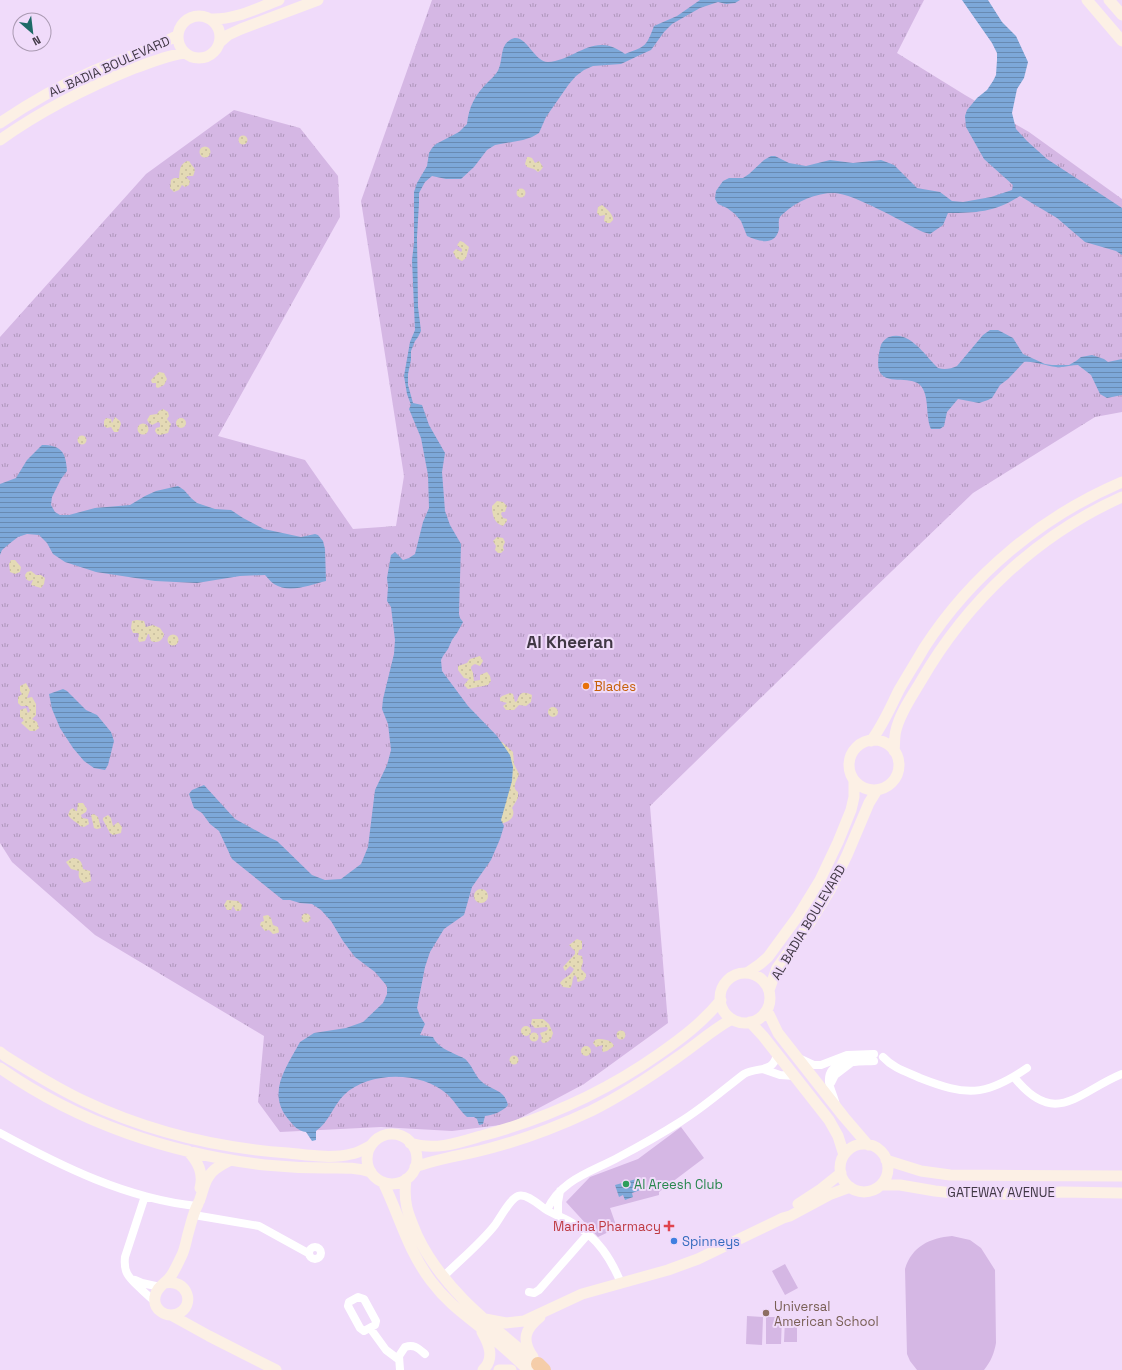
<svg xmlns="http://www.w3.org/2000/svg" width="1122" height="1370" viewBox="0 0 1122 1370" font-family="'Space Grotesk',sans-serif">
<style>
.grass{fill:url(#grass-tufts)}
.sand{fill:url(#sand-dots)}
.park{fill:#d5b7e4}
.water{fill:url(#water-rules)}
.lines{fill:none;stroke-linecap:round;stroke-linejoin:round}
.street{stroke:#fff;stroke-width:8}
.secondary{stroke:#fcf0e5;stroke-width:11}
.highway{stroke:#f5cda9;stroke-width:14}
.food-dot{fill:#e8710a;stroke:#f0dbfa;stroke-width:1.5}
.leisure-dot{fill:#2e9e5b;stroke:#f0dbfa;stroke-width:1.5}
.health-dot{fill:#e0444e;stroke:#f0dbfa;stroke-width:1.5}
.shop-dot{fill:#3f7fe0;stroke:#f0dbfa;stroke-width:1.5}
.education-dot{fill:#8d6e63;stroke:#f0dbfa;stroke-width:1.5}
.labels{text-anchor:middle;stroke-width:4;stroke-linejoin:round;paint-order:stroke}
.street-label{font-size:13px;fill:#413845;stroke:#f0dbfa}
.food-label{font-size:13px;fill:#c56008;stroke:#f0dbfa;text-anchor:start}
.leisure-label{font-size:13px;fill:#27864d;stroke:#f0dbfa;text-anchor:start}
.health-label{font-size:13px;fill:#be3a42;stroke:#f0dbfa;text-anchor:end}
.shop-label{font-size:13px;fill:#366cbe;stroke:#f0dbfa;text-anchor:start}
.education-label{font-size:13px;fill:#785e54;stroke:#f0dbfa;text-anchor:start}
.district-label{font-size:17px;font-weight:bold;fill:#413845;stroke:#f0dbfa}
</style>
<defs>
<pattern id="grass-tufts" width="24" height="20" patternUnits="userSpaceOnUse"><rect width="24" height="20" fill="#d5b7e4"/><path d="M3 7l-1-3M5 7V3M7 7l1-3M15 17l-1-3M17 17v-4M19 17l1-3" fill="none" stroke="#ae96bb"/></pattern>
<pattern id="sand-dots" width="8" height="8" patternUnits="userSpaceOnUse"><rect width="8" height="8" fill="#e4dab5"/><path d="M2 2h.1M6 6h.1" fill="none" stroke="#c5bc9d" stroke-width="1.8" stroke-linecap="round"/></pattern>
<pattern id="water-rules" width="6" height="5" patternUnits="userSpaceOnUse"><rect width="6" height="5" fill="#7da8d9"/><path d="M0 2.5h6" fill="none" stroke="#688ab2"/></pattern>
</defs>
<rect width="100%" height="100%" fill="#f0dbfa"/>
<path class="grass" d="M432 0H924L897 53 965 95 1029 132 1122 199V412L1095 417 973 493 811 649 650 806 668 1023 584 1084 509 1124 452 1131 381 1127 280 1132 258 1102 264 1036 95 935 12 862 0 843V337L146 174 234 110 300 128 338 176 340 217 218 436 305 460 353 529 396 526 404 476 361 201Z"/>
<path class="sand" d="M238.5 140a4.5 4.5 0 1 1 9 0a4.5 4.5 0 1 1-9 0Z
M199.5 152a5.5 5.5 0 1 1 11 0a5.5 5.5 0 1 1-11 0Z
M527 157H529L532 158 535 163 539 161 543 167 541 170 538 172 534 169 527 167 525 164Z
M187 161C191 162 188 160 191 164 195 169 196 169 193 176H188L186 177 190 181 189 185 185 187 182 185 179 190 174 192 170 188 171 180 174 178H179C180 170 179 165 187 161Z
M516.5 193a4.5 4.5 0 1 1 9 0a4.5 4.5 0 1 1-9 0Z
M602 205C606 208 614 215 613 220L610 223H607L604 221 605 215 600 216 597 213 598 207Z
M460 241 463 242 469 247 466 258 462 261 456 258 453 252 456 249 461 252 462 251V249L457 245Z
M159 372 164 373 167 379 164 385 158 388 156 387V383H152L151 380Z
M163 409 168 412 169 416 167 419 171 424 168 433 160 435 157 434 155 431 156 428 160 427V423L158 422 152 425 149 423 147 420 150 415 157 414 159 411Z
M176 423a5 5 0 1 1 10 0a5 5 0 1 1-10 0Z
M106 418 111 419 112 423 115 417 120 421 121 424 118 432H114L111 427 107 428 104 426V421Z
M137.5 429a5.5 5.5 0 1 1 11 0a5.5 5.5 0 1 1-11 0Z
M77.5 440a4.5 4.5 0 1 1 9 0a4.5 4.5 0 1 1-9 0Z
M497 501 503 502 507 506 505 512H502L501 514 503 518 507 519V521L503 526C494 523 492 515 492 506Z
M497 537 503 538 505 542 503 547 504 550 501 553H498L495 550 496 546 493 541Z
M11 560H15L21 567 20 572 15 574 10 572 9 564Z
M31 571 36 575H41L45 578 44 584 41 588 31 585 33 580 29 581 26 579 25 575 27 572Z
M137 620 144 621 146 627 153 625 160 628 164 634C163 640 158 644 151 641L149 634H148L145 641 139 642 138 639 139 635 138 633H133L131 628 132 621Z
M167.5 640a5.5 5.5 0 1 1 11 0a5.5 5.5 0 1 1-11 0Z
M480 656 483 661 480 666 475 664 473 665C469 668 472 670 473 673L474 681 480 680V675L487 672 490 676 491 681 488 685 468 689 464 685 469 679 464 678 458 670V666L467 663 470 659Z
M26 683 30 690 27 698 32 697 36 704V715L32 719 37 722 39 728 35 731H30L21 723 24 720 20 717V710L26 708 28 713 30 711 28 706H21L18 703V697L22 694 20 691V686Z
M510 693 513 694 515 702 517 701C520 692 523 691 532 695L531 702 526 706 519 705 514 710H506L503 706 507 703 500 701V698L502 696Z
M548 712a5 5 0 1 1 10 0a5 5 0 1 1-10 0Z
M499 741 502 742 513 752 514 764 519 774C517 781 511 787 518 792V798L512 808C517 817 508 823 499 824Z
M78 803H83L87 809 86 812 81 815 82 818 88 819 89 824 84 827 80 826C76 821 72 821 68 815L70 810 73 808 76 811H77Z
M94 814 98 817 101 828 97 829 94 828 91 815Z
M108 815 111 818 113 826 118 822 122 827 121 833 113 835 110 833 103 820V818Z
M72 858C80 858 82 862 83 869L90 871 91 881 84 883C79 879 78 877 79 871L71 869 66 862Z
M474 896a7 7 0 1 1 14 0a7 7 0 1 1-14 0Z
M227 900 238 901 242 905 241 910 239 911H236L233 906 231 910H227L224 905Z
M301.5 918a4.5 4.5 0 1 1 9 0a4.5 4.5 0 1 1-9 0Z
M268 915 271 918 273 925 278 927 279 932 278 933 273 934 269 930 265 931 260 925 261 922 264 921 263 916Z
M577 939 582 941V949L579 950 578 954V955L582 956 583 962 581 969 586 974V977L584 980 578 982 577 981V978L575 975C571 979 574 983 570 988L563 987 560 983C564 977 571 976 574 969L570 966 565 971 563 967 575 954V951L569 945Z
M532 1019H543L549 1024 553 1033C552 1038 549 1043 543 1043L541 1041 542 1038 540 1033 546 1031 548 1029 547 1027 535 1028 531 1024Z
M521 1031a5 5 0 1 1 10 0a5 5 0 1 1-10 0Z
M616.5 1035a4.5 4.5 0 1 1 9 0a4.5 4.5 0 1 1-9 0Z
M529.5 1037a4.5 4.5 0 1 1 9 0a4.5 4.5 0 1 1-9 0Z
M598 1039C604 1039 612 1040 614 1046L607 1051 603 1052 602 1050 603 1045 596 1047 593 1043 595 1040Z
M581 1051a5 5 0 1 1 10 0a5 5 0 1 1-10 0Z
M509.5 1060a4.5 4.5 0 1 1 9 0a4.5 4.5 0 1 1-9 0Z"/>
<path class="park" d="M681 1127 704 1158 659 1192V1195L610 1208 617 1228 598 1237 566 1202 590 1177 638 1159Z
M952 1236 970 1240 981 1248 995 1270 996 1343C994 1354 991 1361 984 1370H917L910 1361 907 1354 905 1269C912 1246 930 1238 952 1236Z
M785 1264 798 1288 785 1295 772 1271Z
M747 1316 763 1317 762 1345 746 1344Z
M766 1317H782L781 1344H766Z
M785 1319H797V1342H784Z"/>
<path class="water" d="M700 0H740L735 3 726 4 718 2 700 8 672 24 664 32 651 50 642 54 621 64 593 66 584 70 576 76 569 84 546 117 539 133 532 137 523 140 495 145 487 150 474 167 461 179H446L432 176 425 182 419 193V203L417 237 418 307 421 331 418 337 415 341 411 351V360L408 374V385L413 403 422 405 429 425 445 453 442 472 445 511 450 525 461 544 459 614 460 618 463 622 457 633 452 640 448 649 443 656 441 660 442 671 468 706 497 736 510 755 513 767 512 781 501 820 504 826 500 839 491 860 472 887 464 915 444 929 430 952 425 967 417 1008 420 1016 425 1024 420 1035 433 1037C437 1047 449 1051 459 1056 462 1057 466 1059 467 1061 473 1067 475 1076 481 1081 491 1091 504 1088 508 1105 504 1111 493 1115 485 1116L483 1124 479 1125 477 1119 474 1117H467C459 1110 454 1100 447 1094 421 1071 369 1071 344 1095 333 1106 329 1122 316 1131V1140L312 1141 306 1132C298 1131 294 1126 289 1120 266 1093 286 1068 300 1042L314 1033 346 1028 363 1022 383 1003 387 994V986L375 972 355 957 343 941 331 921 321 910 312 904 300 903 290 900H283L232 859 219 831 210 824 202 813 194 808 189 794 192 790 204 785 235 819 268 837 277 841 312 875 325 880 341 879 361 864 368 847 375 790 387 765 391 750 388 724 382 709 383 699 394 654 395 640 391 607 387 601 388 587 387 578 391 555 395 552 403 560 409 558 415 554 423 522 429 508 428 475 421 438 409 409 411 405 407 394 404 376 410 342 415 330 412 260 414 243V192L417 183 427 166 429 153 432 148 436 144 459 132 467 124C469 106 475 95 488 82 492 78 497 74 499 68 503 59 500 46 510 40 525 30 533 62 548 62 568 61 584 44 603 45 610 45 620 50 625 54 646 46 646 47 654 26L677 16Z
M962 0H988L1002 22 1016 36 1028 62 1024 78 1017 89 1012 113 1016 129 1027 141 1047 159 1122 208V255L1116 251 1085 242 1057 218 1020 196C995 212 977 213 948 213L943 225 930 234 923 232C902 222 855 194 834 193 816 193 797 201 784 213 783 214 781 215 780 217 778 220 779 226 779 229 775 247 758 241 747 236L741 221 735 214 727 208 718 204 715 199 716 191 723 181 729 178H743L749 174 764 160 771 156H775L789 163 806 166 830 160 853 163 881 160 894 165 917 188 940 192 952 201 963 202 991 197 1012 190 1013 185 984 159 966 127 965 116 967 110 977 98 987 90 993 81 996 75 997 60V53L992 43Z
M990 330H998L1013 338 1023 354 1045 364 1052 365H1069L1076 361 1081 357 1092 355 1104 359 1108 362 1122 359V395L1107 398 1100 394 1091 375 1078 365C1071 365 1064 368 1056 367 1045 366 1035 361 1024 362L1008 379 1000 385 992 398 988 400 979 403 958 399 947 412 944 426 940 429H931C925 416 930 395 920 385 910 375 884 386 879 370 877 364 879 351 881 345 882 342 886 338 889 337 910 330 925 356 938 368 944 370 951 369 957 366L983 335Z
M42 445C61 445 66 452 67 471L61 479 52 497 51 505 55 512 60 515H69L95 508 130 505 145 496 156 491 178 486 184 490 191 498 197 503 215 509 231 510 243 518 264 529 301 537 315 534 318 535 323 541 325 549 326 581C310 585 289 594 274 584 271 582 268 578 265 575L240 576 197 583 155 581 96 572 65 562 53 554 47 543 39 535 27 534 18 537 9 544 2 550 0 555V484L16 478 27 460Z
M63 689 67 691 86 710 97 715 111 732 114 741 108 765 105 770 94 768 84 761 73 748 60 728 52 709 49 694Z
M640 1178 643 1189 632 1193 633 1197 625 1200 623 1195 619 1197 615 1185Z"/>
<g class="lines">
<path class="street" d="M883 1057C893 1068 907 1072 920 1078 966 1096 985 1097 1027 1068
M799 1058 814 1065H821L847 1055 874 1054
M763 1069 780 1075 795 1076
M1014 1077C1055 1129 1078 1092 1122 1074
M831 1083 835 1075 852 1062
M836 1106C835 1098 830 1090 829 1082 827 1059 859 1062 874 1061
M0 1133C61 1166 127 1199 197 1206
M145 1196 125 1257C123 1275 131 1279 142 1290 146 1294 150 1297 154 1301
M547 1210C561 1179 592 1172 619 1157 640 1146 661 1134 680 1122 703 1108 723 1090 744 1074 759 1066 773 1074 777 1054
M194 1215 259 1226 308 1253
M558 1216V1202L560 1191
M309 1253a6 6 0 1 1 12 0a6 6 0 1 1-12 0Z
M443 1277C460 1260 480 1244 495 1225 500 1218 510 1199 518 1196 526 1193 538 1204 545 1209 554 1215 565 1218 574 1224 598 1238 611 1259 621 1283
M135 1280 142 1283 160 1287
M529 1292 534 1293 539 1290 588 1234
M358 1297 364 1299 376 1321 375 1325 364 1331 360 1328 348 1306 349 1302Z
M370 1328 386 1350 398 1359
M400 1370 399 1356 405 1347C414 1344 418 1348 425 1354"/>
<path class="secondary" d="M1087 0 1122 41
M1109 0 1122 15
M178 37a21 21 0 1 1 42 0a21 21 0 1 1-42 0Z
M211 19C235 20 257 8 279 0
M220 42 228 35 241 29 318 0
M0 123C29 103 61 85 93 71 121 59 151 50 178 35
M0 140C42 110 88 87 135 68 152 62 168 55 185 53
M849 765a25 25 0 1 1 50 0a25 25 0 1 1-50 0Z
M871 741C883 725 890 708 899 690 907 676 916 662 924 648 971 575 1042 516 1122 482
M894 751C895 744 894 737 896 730 900 713 912 696 921 681 967 601 1037 535 1122 497
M747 973 760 964 768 957 798 916 820 880 838 842 851 810 854 797V780
M720 998a25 25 0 1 1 50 0a25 25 0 1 1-50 0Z
M769 990 777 968 809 924 830 890 847 855 869 803 877 790
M767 1010 778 1033 844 1117 868 1145
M750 1022 763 1036 829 1120 838 1136 844 1155
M0 1052 5 1056C31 1072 56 1088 84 1101 147 1131 218 1148 288 1153 308 1155 331 1159 351 1154 358 1153 364 1149 370 1146
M0 1068C78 1123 171 1154 265 1165 285 1167 306 1168 326 1168 341 1168 356 1167 371 1172
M367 1159a25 25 0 1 1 50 0a25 25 0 1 1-50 0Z
M410 1143C434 1151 458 1143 481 1136 546 1119 605 1092 659 1054 682 1038 703 1022 721 1000
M840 1168a24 24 0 1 1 48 0a24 24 0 1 1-48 0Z
M188 1151C198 1162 204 1173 200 1188
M886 1160 921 1171 950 1175 1122 1176
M415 1167C440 1158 466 1155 491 1148 525 1139 559 1126 591 1111 621 1096 650 1077 678 1057 697 1044 712 1030 732 1019
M406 1179C403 1203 408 1214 417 1235 443 1290 492 1326 538 1364
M383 1182C400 1217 407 1249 431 1281 446 1301 461 1312 480 1327 496 1341 513 1355 528 1370
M881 1185H900L935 1191 953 1193 1013 1194 1062 1192 1122 1193
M798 1204 821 1189 841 1173
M165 1283C187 1278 197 1306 177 1314 165 1318 153 1309 155 1297 156 1287 166 1283 171 1276 175 1270 178 1263 181 1257 185 1250 186 1241 188 1234 191 1224 193 1213 198 1204 198 1202 200 1201 200 1199 203 1191 204 1183 209 1176 214 1168 223 1164 231 1160
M171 1315 209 1336 276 1370
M485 1319 506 1323 524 1321 582 1294 668 1270 698 1259 783 1218 790 1216 831 1194 850 1187
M482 1332C489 1344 495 1358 483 1370
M533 1357C521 1340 525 1329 540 1317
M499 1370H511"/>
<path class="highway" d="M538 1364 544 1370"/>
</g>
<circle class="food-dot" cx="586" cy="686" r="4"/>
<circle class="leisure-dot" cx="626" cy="1184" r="4"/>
<path class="health-dot" d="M667 1220h4v4h4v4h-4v4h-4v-4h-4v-4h4z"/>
<circle class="shop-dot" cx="674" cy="1241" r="4"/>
<circle class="education-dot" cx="766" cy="1313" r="4"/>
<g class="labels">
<g class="street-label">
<text transform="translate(109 66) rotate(-24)" y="5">AL BADIA BOULEVARD</text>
<text transform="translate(808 922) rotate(-59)" y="5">AL BADIA BOULEVARD</text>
<text x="1001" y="1197">GATEWAY AVENUE</text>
</g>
<g class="food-label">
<text x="594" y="691">Blades</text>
</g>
<g class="leisure-label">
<text x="634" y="1189">Al Areesh Club</text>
</g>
<g class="health-label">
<text x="661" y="1231">Marina Pharmacy</text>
</g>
<g class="shop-label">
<text x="682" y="1246">Spinneys</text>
</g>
<g class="education-label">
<text x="774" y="1311">Universal<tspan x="774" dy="15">American School</tspan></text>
</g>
<g class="district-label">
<text x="570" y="648">Al Kheeran</text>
</g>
</g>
<g transform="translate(32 32) rotate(152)"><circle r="19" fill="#f0dbfa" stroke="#aa9ab2"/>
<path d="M0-3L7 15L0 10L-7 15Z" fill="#1e6a67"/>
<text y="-6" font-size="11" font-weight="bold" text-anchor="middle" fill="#413845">N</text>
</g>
</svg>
